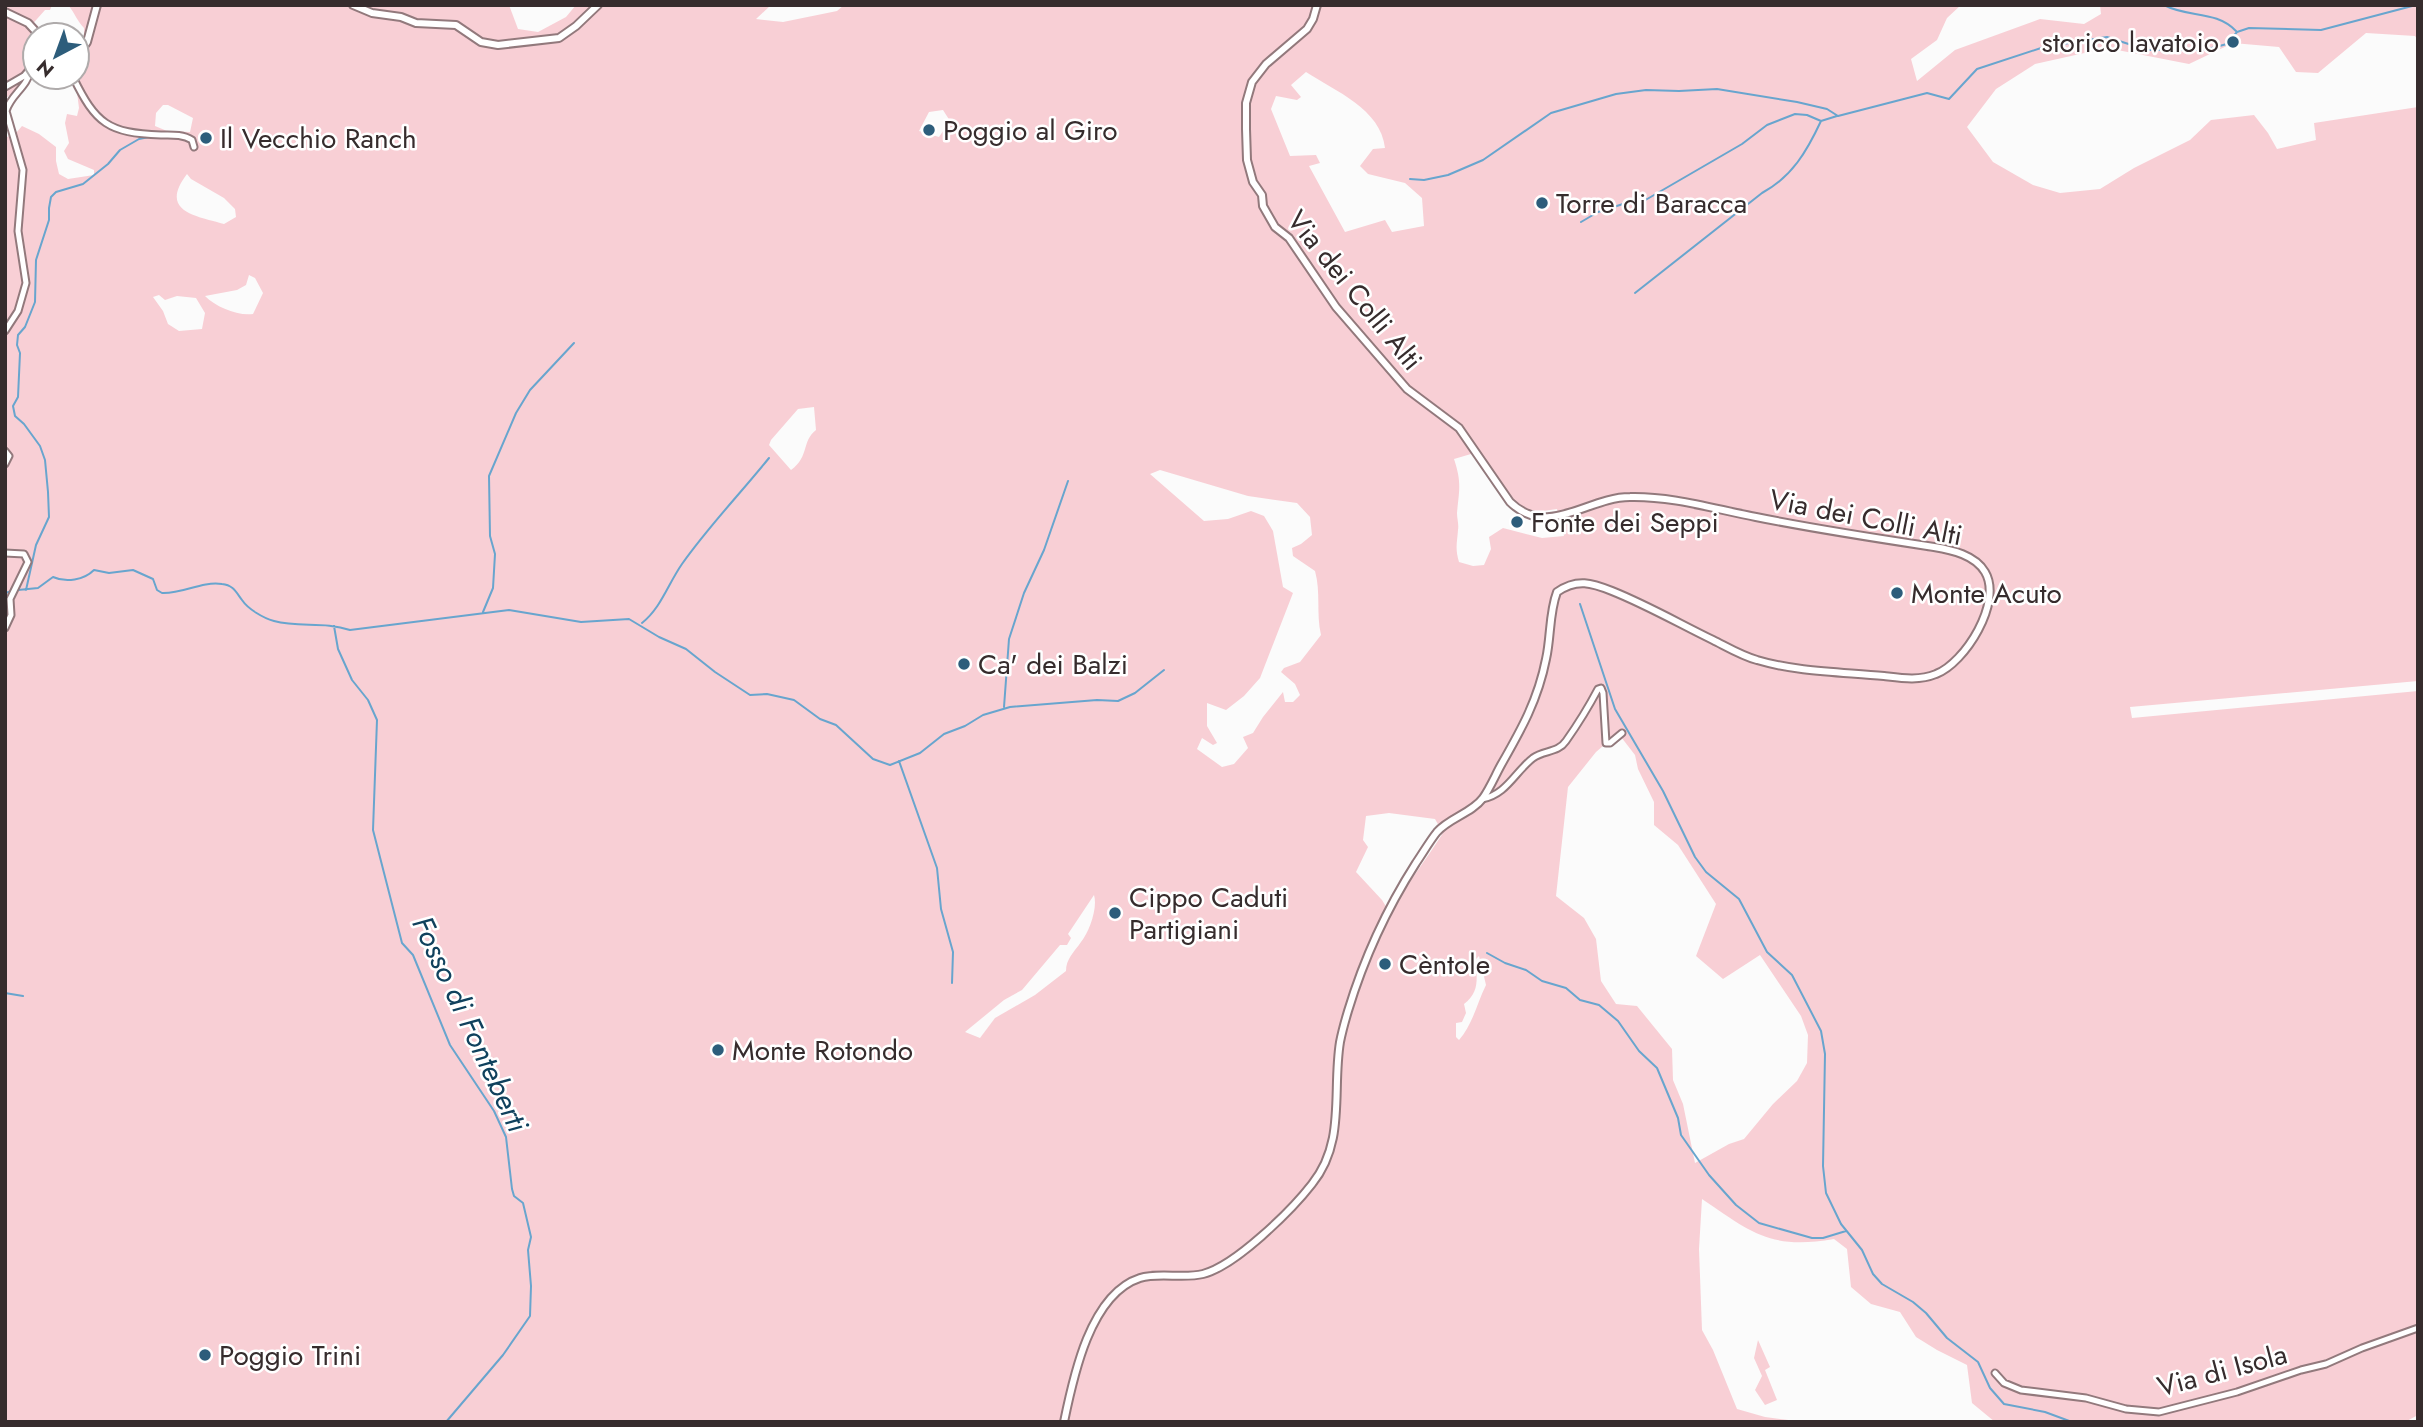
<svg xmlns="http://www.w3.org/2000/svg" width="2423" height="1427" viewBox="0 0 2423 1427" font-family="Jost,sans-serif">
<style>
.green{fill:#f8cfd5;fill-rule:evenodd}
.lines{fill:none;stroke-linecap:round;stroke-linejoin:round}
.stream{stroke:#68a5ce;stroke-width:2}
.minor-casing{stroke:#92797c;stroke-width:9}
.tertiary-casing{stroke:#92797c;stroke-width:10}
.minor{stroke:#fff;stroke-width:5}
.tertiary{stroke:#fff;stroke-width:6}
.poi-dot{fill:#2d5d7b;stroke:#fff;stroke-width:2.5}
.labels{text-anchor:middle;stroke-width:5;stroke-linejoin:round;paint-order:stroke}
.poi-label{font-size:28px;fill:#362c2d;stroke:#fff;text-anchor:start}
.street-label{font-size:28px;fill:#362c2d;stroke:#fff}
.water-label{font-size:30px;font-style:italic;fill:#10415d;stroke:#fff}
</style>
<rect width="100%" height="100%" fill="#fbfbfb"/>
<path class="green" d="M5 5H52L50 10H45L29 28C44 47 32 67 16 80L20 86 5 99Z
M68 5H509L518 29 538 32 566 17 576 5H771L756 19 783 22 837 11 844 5H1961L1947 18 1937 40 1911 59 1917 81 1955 50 2040 19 2084 24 2101 14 2100 5H2418V40L2415 36 2366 33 2318 73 2296 72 2279 47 2233 43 2189 64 2107 48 2035 64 1996 89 1967 127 1993 162 2033 185 2060 193 2100 189 2134 168 2190 140 2211 120 2254 115 2268 133 2277 149 2316 140 2314 123 2418 107V681L2130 707 2132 718 2418 691V1415L2405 1422H1995L1972 1403 1967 1365 1937 1350 1916 1337 1900 1312 1871 1304 1851 1287 1847 1249 1834 1239C1771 1250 1752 1233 1702 1199L1699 1249 1702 1330 1713 1350 1737 1409 1765 1417 1805 1422H5V135L7 137 16 133 22 126 39 134 56 147V161L59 174 68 179 94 175V170L68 159 64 151 69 143 65 123 67 114 77 116 79 108 75 77H77V66L85 63 87 59 80 48 84 41V28C77 21 75 13 68 5ZM1306 72C1335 91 1381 109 1385 148L1373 149 1360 166 1368 174 1405 183 1422 198 1424 226 1392 232 1385 220 1345 232 1309 166 1320 163 1316 155 1290 156 1271 109 1276 96 1297 100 1301 97 1291 85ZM163 105H168L193 118 190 132 167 131 155 126 156 113ZM943 110 950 121 939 137 919 131 929 112ZM187 174 191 179 224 198 235 209 236 217 224 224C197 216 158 212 187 174ZM249 275 255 278 263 293 253 314C237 316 216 307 205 296L237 290 246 285ZM159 295 165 300 177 296 196 298 205 313 202 329 179 331 168 324 163 311 153 297ZM814 407 816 430C801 442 810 456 791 470L769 445 771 440 798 409ZM1471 454 1481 455 1517 504 1529 513 1557 509 1564 536 1542 538 1503 528 1489 537 1491 549 1484 565 1473 566 1459 562C1455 549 1457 543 1458 530 1459 524 1457 519 1457 513 1459 490 1462 483 1454 459ZM1160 470 1248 496 1297 503 1310 517 1312 535 1301 544 1292 548 1293 556 1315 571C1321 592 1316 614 1321 635L1300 662 1284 668 1281 672 1295 684 1300 695 1293 702H1285L1283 692 1263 717 1253 733 1243 737 1248 748 1234 764 1222 767 1197 749 1202 738 1213 745 1217 743 1207 726V703L1226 710 1244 696 1260 678 1293 593 1283 587 1273 531 1264 516 1251 511 1228 519 1204 521 1150 474ZM1618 733 1635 755 1638 769 1654 802V825L1678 845 1716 904 1696 956 1723 979 1760 955 1801 1016 1808 1035 1807 1063 1797 1081 1773 1104 1744 1139 1729 1144 1695 1163 1683 1104 1673 1080 1672 1049 1637 1006 1616 1004 1601 981 1596 939 1584 918 1556 896 1568 787 1596 752ZM1389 813 1435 819 1443 833C1426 860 1406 885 1390 913L1382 900 1356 872 1368 847 1363 840 1366 816ZM1094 895C1098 908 1089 932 1081 942 1074 952 1066 959 1066 971L1035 995 995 1018 980 1038 965 1032 1004 1000 1022 990 1060 945H1067L1071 938 1068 934ZM1479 956 1486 985C1477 1003 1473 1024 1459 1040L1456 1037V1023L1462 1022 1466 1013 1464 1004C1481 991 1476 977 1476 959Z
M1758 1340 1770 1367 1765 1370 1777 1400 1765 1405 1755 1390 1762 1376 1754 1358Z"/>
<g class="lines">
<path class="stream" d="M2164 5C2188 18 2216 10 2236 31
M1410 179 1424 180 1448 175 1483 160 1551 113 1616 94 1646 90 1679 91 1717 89 1797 102 1827 109 1838 116 1927 93 1949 99 1977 69 2044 47 2107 37 2147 50H2204L2227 44 2237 32 2249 28 2321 30 2416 5
M1581 222 1598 212 1623 204 1642 202 1742 144 1767 125 1795 114 1807 115 1821 121 1837 116
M1635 293 1762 193C1792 177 1807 151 1821 121
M18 590 38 588 53 577C66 583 84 580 94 570L109 573 133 570 153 579 157 590 162 593C183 594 201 581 222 584 233 585 236 592 242 600 248 609 263 618 274 621 299 628 324 621 350 630L509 610 581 622 629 619 659 637 686 649 715 672 750 695 767 694 794 700 820 719 836 725 873 759 890 765 920 753 944 734 965 726 983 715 1010 707 1097 700 1118 701 1135 693 1164 670
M26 590 36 545 49 517 48 492 45 460 40 446 24 424 15 416 13 406 18 397 20 353 17 345 18 335 25 327 35 302 36 260 49 220V208L51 197 56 192 83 184 108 164 120 150 139 139 149 137
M5 593 12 591
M1580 604 1615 709 1663 791 1695 857 1706 872 1739 899 1767 952 1792 975 1821 1031 1825 1054 1823 1166 1826 1193 1841 1224 1862 1250 1873 1274 1882 1284 1913 1302 1926 1313 1947 1338 1978 1362 1990 1388 2004 1404 2045 1412 2072 1422
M483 612 493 588 495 554 490 536 489 476 516 413 530 390 574 343
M642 623C661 608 668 584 682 564 708 527 740 494 769 458
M334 626 338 649 352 680 368 700 377 720 373 830 402 943 413 955 450 1045 494 1111 506 1137 512 1189 514 1196 523 1203 531 1237 528 1250 531 1286 530 1316 503 1355 446 1422
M1004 707 1009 639 1024 593 1044 550 1068 481
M899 761 937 868 941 909 953 952 952 983
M1487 953 1505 963 1526 970 1542 981 1566 988 1580 1000 1599 1005 1618 1021 1639 1051 1657 1068 1678 1118 1681 1135 1709 1175 1736 1205 1759 1223 1812 1238H1823L1846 1231
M5 993 23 996"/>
<defs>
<path id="minor" d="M73 77C96 124 108 133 161 135 171 135 183 134 192 140L194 147
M5 87 24 76 35 63
M5 331 18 311 26 283 18 231 23 170 6 111C11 94 27 88 31 69
M5 451 9 456 5 464
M5 553 24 554 28 562 10 599 11 615 5 628
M1482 799C1506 795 1515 772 1533 758 1544 750 1558 753 1566 741 1578 724 1588 708 1598 689L1601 688 1603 693 1606 743H1610L1622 733
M1995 1373 2004 1383 2021 1390 2086 1398 2126 1409 2159 1412 2237 1392 2301 1370 2326 1364 2362 1348 2418 1328"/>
<path id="tertiary" d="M353 5 372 13 401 17 416 23 456 25 481 42 498 45 559 38 576 26 598 5
M5 12 28 23 39 35
M77 56 87 42 97 5
M1064 1422C1073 1378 1090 1294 1140 1278 1159 1272 1183 1279 1203 1274 1235 1266 1291 1211 1312 1184 1346 1142 1332 1091 1340 1042 1342 1032 1345 1021 1348 1011 1364 958 1386 910 1416 863 1423 853 1429 842 1437 832 1449 818 1472 813 1483 798 1490 788 1495 776 1501 765 1521 730 1538 700 1546 659 1551 637 1549 613 1557 592 1577 578 1592 583 1612 591 1647 605 1680 624 1713 640 1727 647 1742 656 1757 660 1797 672 1842 672 1884 676 1901 678 1919 681 1936 674 1965 663 2003 602 1985 572 1975 555 1952 550 1934 547 1875 538 1815 529 1756 517 1714 509 1672 496 1630 497 1587 497 1548 539 1510 502L1459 428 1407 389 1336 307 1289 238 1275 227 1263 206 1262 195 1253 182 1247 160 1246 129V103L1252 82 1266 64 1307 29 1313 19 1317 5"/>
</defs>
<use href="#minor" class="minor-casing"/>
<use href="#tertiary" class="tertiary-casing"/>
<use href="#minor" class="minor"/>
<use href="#tertiary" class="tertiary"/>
</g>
<g class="poi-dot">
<circle cx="2233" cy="42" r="7"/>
<circle cx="929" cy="130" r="7"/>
<circle cx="206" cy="138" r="7"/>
<circle cx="1542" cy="203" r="7"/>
<circle cx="1517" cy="522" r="7"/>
<circle cx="1897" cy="593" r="7"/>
<circle cx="964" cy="664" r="7"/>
<circle cx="1115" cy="913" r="7"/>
<circle cx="1385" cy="964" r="7"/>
<circle cx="718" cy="1050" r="7"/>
<circle cx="205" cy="1355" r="7"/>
</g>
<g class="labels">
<g class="poi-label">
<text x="2219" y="52" text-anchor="end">storico lavatoio</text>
<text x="943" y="140">Poggio al Giro</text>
<text x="220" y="148">Il Vecchio Ranch</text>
<text x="1556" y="213">Torre di Baracca</text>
<text x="1531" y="532">Fonte dei Seppi</text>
<text x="1911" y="603">Monte Acuto</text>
<text x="978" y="674">Ca' dei Balzi</text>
<text x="1129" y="907">Cippo Caduti<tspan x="1129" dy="32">Partigiani</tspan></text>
<text x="1399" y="974">Cèntole</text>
<text x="732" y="1060">Monte Rotondo</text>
<text x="219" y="1365">Poggio Trini</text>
</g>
<g class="street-label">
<text transform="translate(1355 290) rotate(51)" y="10">Via dei Colli Alti</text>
<text transform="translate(1866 517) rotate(11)" y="10">Via dei Colli Alti</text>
<text transform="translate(2222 1370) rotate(-15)" y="10">Via di Isola</text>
</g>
<g class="water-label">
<text transform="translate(470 1024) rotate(65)" y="10">Fosso di Fonteberti</text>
</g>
</g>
<rect width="2423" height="1427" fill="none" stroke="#362c2d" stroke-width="14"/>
<g transform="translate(56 56) rotate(221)"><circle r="33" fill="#ffffff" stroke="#afabab" stroke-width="2"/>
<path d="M0-5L12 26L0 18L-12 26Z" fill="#2d5d7b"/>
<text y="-10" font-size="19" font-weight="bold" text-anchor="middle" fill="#362c2d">N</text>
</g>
</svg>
